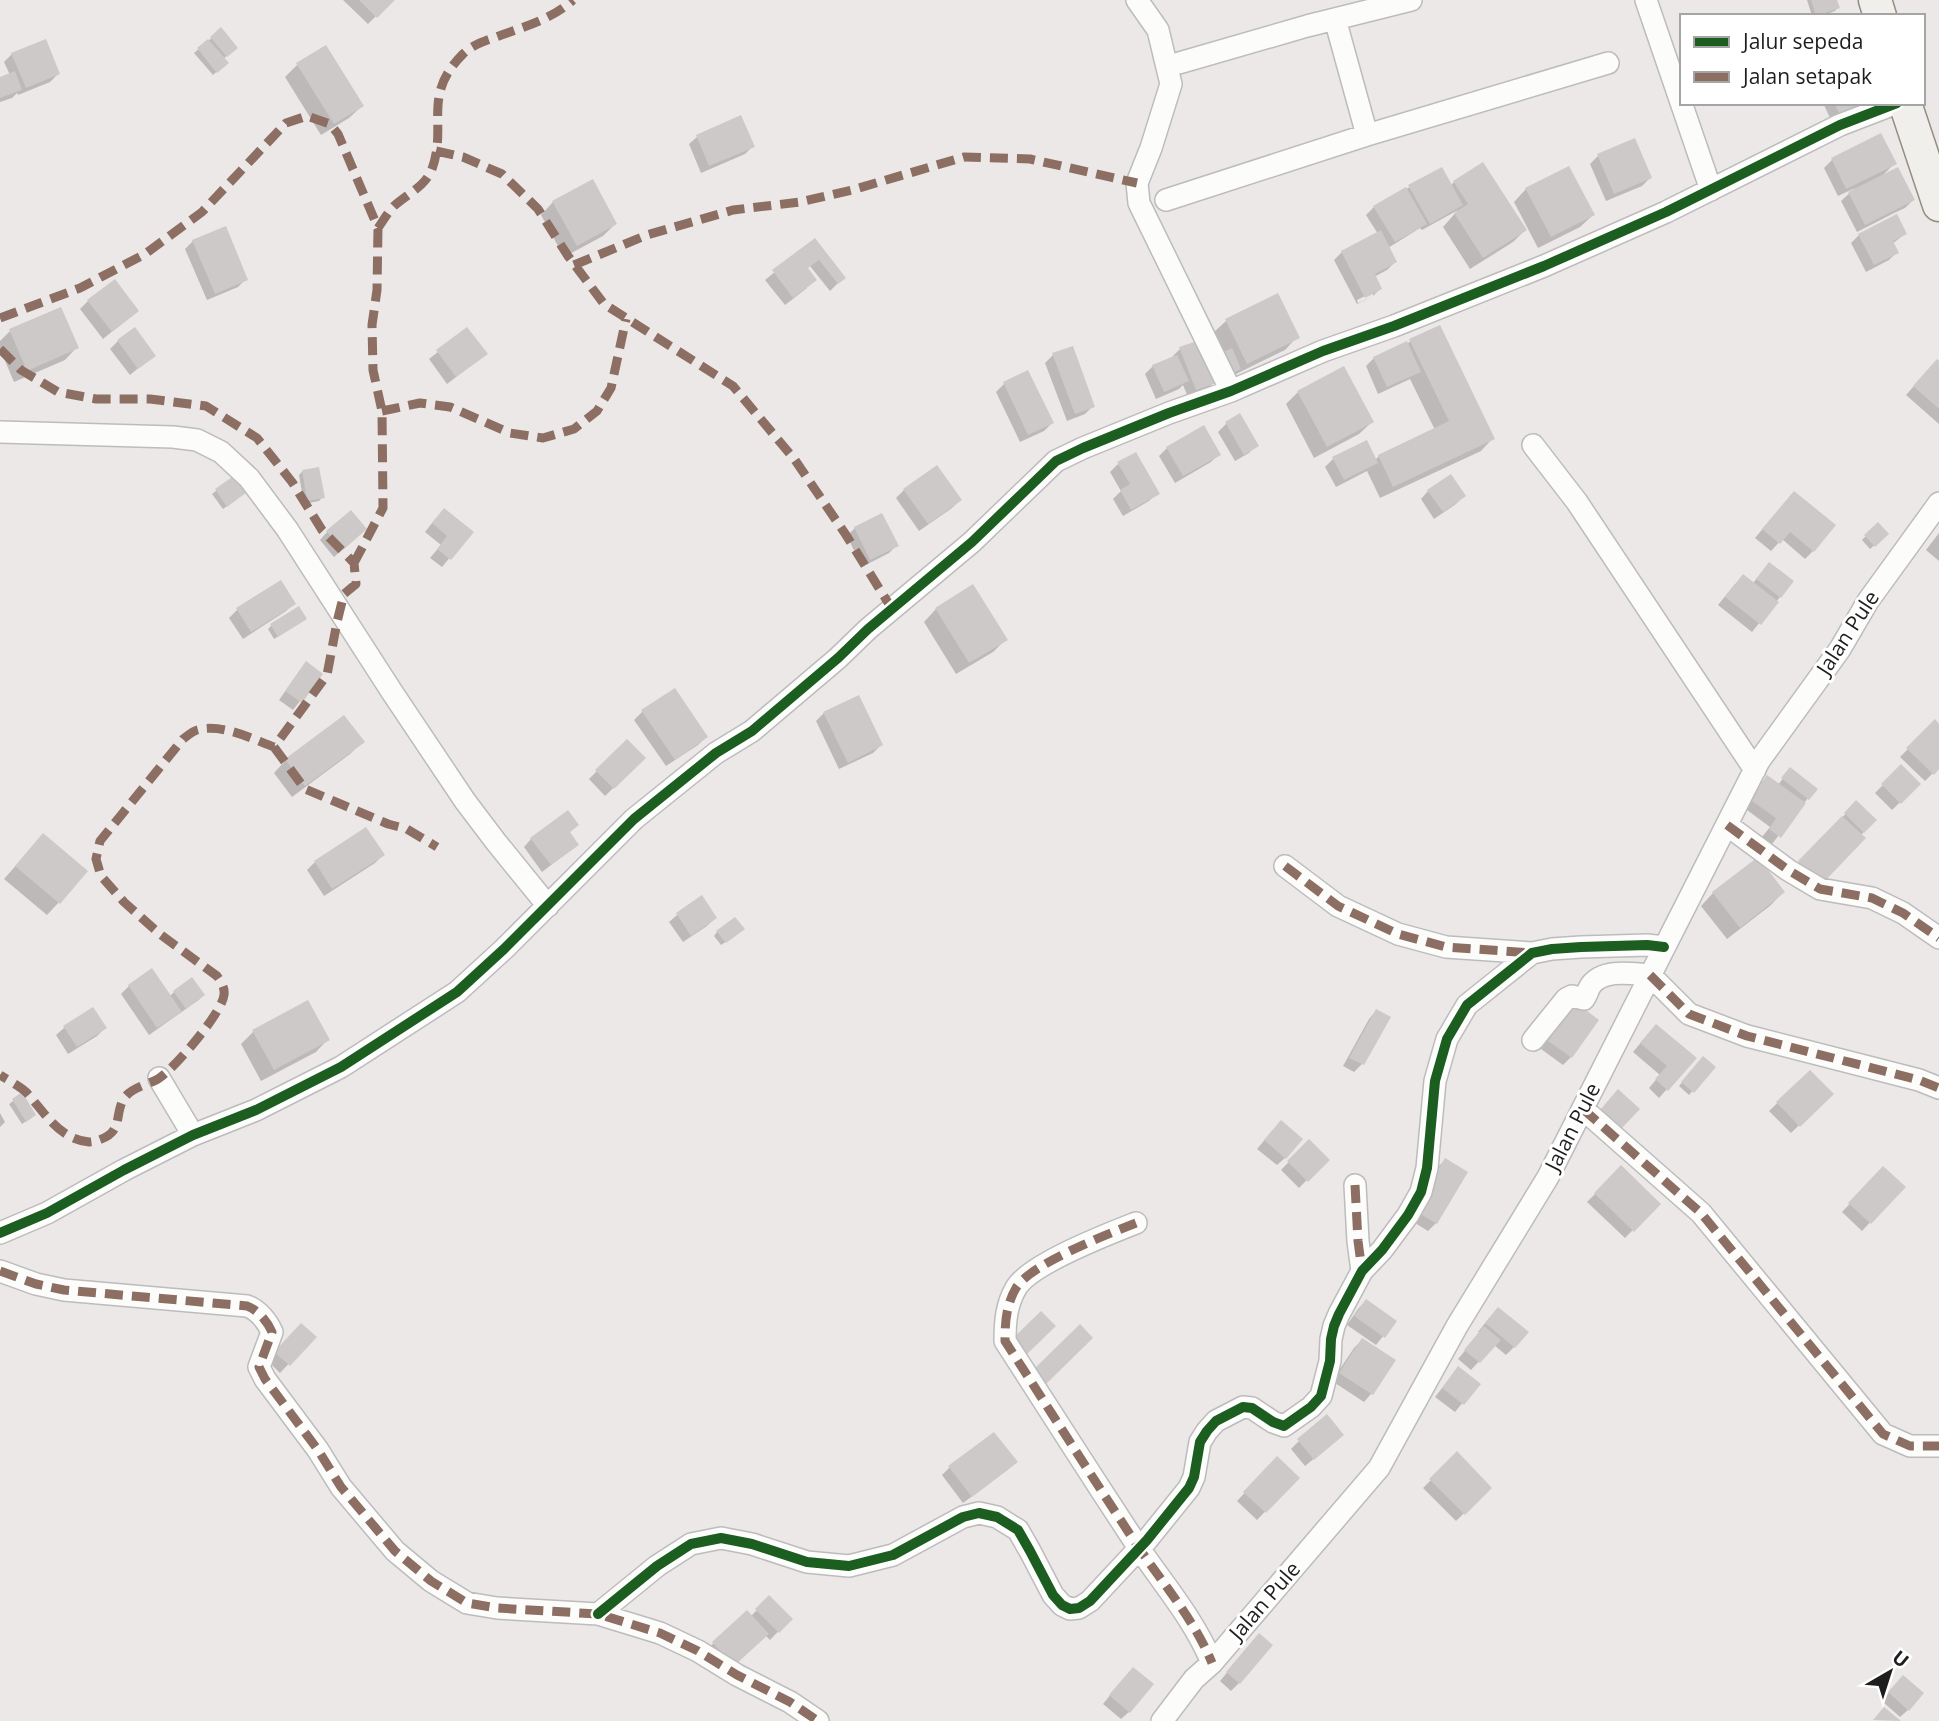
<svg xmlns="http://www.w3.org/2000/svg" width="1939" height="1721" viewBox="0 0 1939 1721" font-family="'Open Sans',sans-serif">
<style>
.shadow{fill:#0003}
.building{fill:#ccc9c8}
.lines{fill:none;stroke-linecap:round;stroke-linejoin:round}
.minor-casing{stroke:#bdbcbc;stroke-width:24}
.secondary-casing{stroke:#948e81;stroke-width:35}
.minor{stroke:#fcfcfb;stroke-width:21}
.secondary{stroke:#f1efeb;stroke-width:32}
.quiet{stroke:#8d6e63;stroke-width:9;stroke-dasharray:18 9;stroke-linecap:butt}
.cycleway-casing{stroke:#fff;stroke-width:15}
.cycleway{stroke:#1b5e20;stroke-width:10}
.labels{text-anchor:middle;stroke-width:6;stroke-linejoin:round;paint-order:stroke}
.street-label{font-size:21px;fill:#1e1e1e;stroke:#fff}
</style>
<rect width="100%" height="100%" fill="#ebe8e7"/>
<path class="shadow" d="M343 0H392L368 24Z
M1807 0H1836L1838 7 1835 11 1821 16H1812Z
M221 30 236 48 223 59 226 63 213 75 194 53Z
M12 54 58 74 50 82 18 95 17 93 12 98 0 102V78L10 75 4 62Z
M298 64 362 106 349 118 321 135 285 77Z
M1823 103H1873L1833 124Z
M741 118 753 146 745 154 701 173 689 144 697 137Z
M1598 156 1650 178 1642 186 1606 201 1590 164Z
M1832 160 1894 164 1881 177 1913 200 1905 208 1894 213 1905 234 1892 244 1897 252 1889 260 1866 272 1851 243 1859 235 1896 216 1894 213 1857 232 1841 201 1855 188 1838 196 1824 168Z
M1454 182 1525 230 1513 242 1470 269 1443 227 1458 210 1422 230 1420 228 1388 248 1395 262 1387 270 1374 277 1380 289 1373 296V292L1357 300 1358 303 1373 296 1357 304 1334 260 1342 252 1378 234 1366 215 1374 207 1410 187 1450 186Z
M1526 189 1593 215 1580 227 1538 248 1514 202Z
M553 202 615 224 603 236 564 257 541 215Z
M814 240 843 278 830 291 810 266 806 269 807 288 785 305 765 280Z
M193 241 246 279 238 287 207 300 185 249Z
M1277 296 1297 337 1285 350 1234 375 1213 333 1226 321Z
M88 301 137 311 103 339 80 309Z
M60 309 77 347 65 360 14 382 0 349V341L10 331Z
M467 329 477 361 447 384 429 359Z
M118 341 154 355 130 375 110 349Z
M1410 341 1493 438 1481 451 1380 498 1367 471 1336 487 1325 467 1333 459 1375 460 1379 456 1435 430 1410 379 1378 394 1366 366 1374 358 1407 345Z
M1180 349 1214 382 1206 390 1188 397 1183 385 1179 389 1156 399 1145 374 1153 366 1172 357Z
M1053 355 1093 406 1085 414 1067 421 1045 363Z
M1939 363V424L1906 395 1929 369Z
M1004 384 1052 423 1044 431 1020 442 996 392Z
M1298 392 1372 422 1359 434 1314 458 1286 404Z
M1239 416 1256 445 1249 453 1235 461 1218 432 1226 424Z
M1167 448 1219 454 1211 462 1175 483 1159 456Z
M1118 464 1157 493 1149 501 1123 516 1113 499 1121 491 1110 472Z
M303 471 323 497 319 501 304 504 299 475Z
M234 477 242 495 223 509 212 494Z
M904 490 960 500 952 508 919 531 896 498Z
M1428 491 1464 496 1456 504 1434 519 1421 499Z
M1786 501 1813 551 1805 559 1782 539 1771 551 1755 538Z
M882 515 897 545 889 553 862 567 847 536 855 528Z
M436 518 471 532 442 567 430 558 441 545 425 532Z
M1878 524 1887 534 1870 549 1862 540Z
M327 532 357 537 334 557 320 540Z
M1939 533V561L1926 550Z
M1769 564 1780 597 1752 632 1718 605 1735 584H1752Z
M281 582 294 603 286 611 243 639 229 618 237 610Z
M936 609 1005 640 993 652 956 674 924 622Z
M301 622 274 639 268 629 271 626Z
M299 672 321 674 293 710 279 700Z
M642 712 706 737 698 745 666 766 634 720Z
M824 713 881 745 873 753 839 769 816 721Z
M1935 722 1939 726V767L1925 781 1900 757Z
M627 741 644 758 605 796 589 779Z
M362 742 350 754 292 797 274 773 286 760Z
M1901 767 1919 784 1892 810 1875 793Z
M1787 773 1815 789 1772 844 1762 837 1770 827 1743 807 1767 777 1778 785Z
M1856 803 1874 820 1813 891 1792 870Z
M568 833 577 845 542 872 524 847 531 839Z
M43 835 59 902 47 915 4 879Z
M383 855 375 863 324 896 307 870 315 862Z
M1783 892 1771 905 1727 939 1701 906 1713 893Z
M701 898 715 918 707 926 683 942 669 922 677 915Z
M717 932 739 933 721 945 714 936Z
M129 986 169 997 174 992 200 999 149 1035 121 994Z
M1376 1011 1388 1018 1362 1064 1354 1072 1343 1066 1369 1019Z
M1568 1013 1571 1057 1563 1065 1541 1049Z
M64 1028H105L97 1036 68 1054 56 1035Z
M253 1032 328 1039 316 1052 261 1081 241 1044Z
M1648 1034 1694 1059 1659 1098 1649 1088 1660 1075 1633 1052Z
M1703 1058 1713 1067 1689 1095 1679 1086Z
M1810 1072 1831 1094 1791 1133 1769 1111Z
M22 1095 31 1118 22 1124 9 1104Z
M0 1113 5 1122 0 1127Z
M1273 1130 1285 1158 1277 1165 1257 1149Z
M1309 1141 1327 1159 1299 1188 1281 1170Z
M1445 1160 1436 1223 1428 1231 1407 1218 1437 1168Z
M1621 1168 1658 1204 1625 1238 1587 1202Z
M1883 1169 1903 1187 1862 1231 1842 1212Z
M1366 1301 1395 1321 1376 1345 1347 1325 1358 1309Z
M1490 1317 1514 1347 1506 1355 1494 1345 1471 1370 1458 1359 1480 1333 1478 1332Z
M301 1326 314 1337 280 1373 268 1361Z
M1362 1340 1393 1361 1371 1394 1364 1402 1332 1381 1354 1348Z
M1458 1368 1478 1384 1455 1412 1435 1397Z
M1299 1441 1334 1442 1305 1466 1291 1449Z
M1457 1454 1490 1488 1456 1521 1423 1488Z
M1277 1459 1297 1478 1257 1520 1237 1501Z
M950 1467 1007 1470 963 1503 942 1475Z
M769 1598 790 1619 770 1640 765 1635 725 1673 705 1651 747 1613 750 1617Z
M1251 1644 1239 1683 1231 1691 1220 1681Z
M1125 1677 1129 1712 1121 1719 1103 1704Z
M1895 1685 1908 1710 1900 1717 1882 1701Z"/>
<path class="building" d="M359 0H395L377 18Z
M1811 0H1837L1840 8 1816 16Z
M221 27 238 48 227 57 210 37Z
M46 39 60 74 26 88 11 53Z
M208 39 229 63 217 73 197 48Z
M326 45 364 106 334 124 296 63Z
M15 71 22 90 0 98V77Z
M1834 103H1871L1841 117Z
M741 115 755 147 709 166 696 135Z
M1881 133 1897 164 1846 189 1831 158Z
M1635 138 1652 178 1614 194 1597 154Z
M1483 162 1527 230 1483 258 1454 213 1468 204 1453 181Z
M1569 166 1595 215 1551 237 1525 188Z
M1442 167 1463 205 1430 224 1408 185Z
M1898 167 1915 200 1865 225 1848 192Z
M593 179 617 224 577 246 552 201Z
M1406 187 1427 224 1395 242 1373 206Z
M1897 214 1907 234 1893 241 1899 253 1874 265 1858 234Z
M226 226 248 280 215 294 192 240Z
M1381 230 1397 262 1375 274 1382 289 1365 298 1341 251Z
M815 238 846 278 838 284 819 260 808 268 817 280 793 298 772 270Z
M115 279 139 311 112 332 87 300Z
M1278 293 1300 338 1247 364 1225 319Z
M61 307 79 348 27 371 9 329Z
M1440 325 1495 439 1393 487 1378 455 1449 421 1409 339Z
M135 327 156 356 138 369 117 340Z
M467 327 488 354 456 377 436 350Z
M1200 340 1216 383 1196 390 1179 347Z
M1407 341 1421 372 1387 387 1373 357Z
M1073 346 1095 407 1075 414 1052 353Z
M1232 348 1241 369 1230 374 1221 353Z
M1177 355 1189 381 1164 392 1152 365Z
M1937 359 1939 361V409L1913 386Z
M1344 366 1374 422 1327 447 1297 391Z
M1028 370 1054 423 1028 435 1003 382Z
M1240 413 1259 446 1244 455 1225 422Z
M1204 425 1221 455 1183 476 1166 447Z
M1367 440 1378 463 1344 480 1332 457Z
M1136 452 1160 494 1131 510 1120 490 1130 484 1117 462Z
M937 465 962 500 928 524 903 489Z
M319 467 325 498 307 501 302 470Z
M1451 474 1466 496 1443 512 1427 490Z
M235 475 247 492 227 507 215 489Z
M1794 491 1836 525 1814 552 1790 532 1780 544 1762 529Z
M444 508 474 532 451 560 437 549 447 536 432 523Z
M351 510 367 529 343 550 326 531Z
M882 513 899 546 870 560 854 527Z
M1878 522 1889 534 1875 547 1864 535Z
M1769 562 1794 581 1781 598 1756 579Z
M1743 574 1779 602 1761 625 1725 597Z
M281 580 296 604 251 632 236 608Z
M973 584 1008 640 969 663 935 608Z
M299 606 307 619 278 637 270 624Z
M306 661 323 674 302 703 285 691Z
M675 688 708 737 675 760 641 710Z
M859 695 883 745 848 763 823 712Z
M344 715 365 742 305 786 285 759Z
M1935 719 1939 724V769L1934 775 1906 748Z
M627 739 646 758 614 789 595 770Z
M1901 764 1921 784 1901 804 1881 784Z
M1790 767 1818 789 1809 800 1781 778Z
M1767 775 1806 803 1781 838 1769 829 1776 818 1749 799Z
M1856 800 1877 820 1864 833 1844 813Z
M568 810 579 825 570 832 579 845 551 865 530 838Z
M1842 816 1866 838 1822 884 1798 861Z
M366 827 385 855 332 889 314 861Z
M43 833 88 871 60 904 15 866Z
M1758 857 1785 892 1740 928 1712 892Z
M702 895 717 918 691 936 676 913Z
M735 917 745 929 726 943 716 931Z
M152 968 182 1012 157 1028 128 985Z
M192 977 205 995 186 1009 173 991Z
M308 1000 330 1040 274 1070 252 1030Z
M1575 1002 1599 1020 1572 1058 1548 1041Z
M93 1007 107 1028 77 1047 63 1026Z
M1376 1009 1391 1017 1364 1065 1349 1058Z
M1656 1024 1697 1058 1668 1091 1655 1079 1667 1066 1640 1043Z
M1703 1056 1716 1067 1694 1093 1681 1082Z
M1810 1070 1834 1094 1800 1127 1776 1102Z
M1618 1089 1640 1109 1621 1129 1600 1110Z
M22 1092 36 1115 26 1122 12 1099Z
M1281 1120 1303 1139 1286 1159 1264 1140Z
M1309 1139 1330 1160 1308 1182 1287 1161Z
M1445 1158 1468 1172 1437 1224 1414 1210Z
M1621 1165 1661 1204 1634 1232 1594 1193Z
M1883 1166 1906 1187 1871 1224 1848 1203Z
M1366 1299 1397 1321 1385 1338 1354 1316Z
M1498 1307 1529 1332 1515 1348 1485 1323Z
M1041 1311 1056 1326 1026 1355 1011 1340Z
M301 1323 317 1337 290 1366 274 1352Z
M1080 1324 1093 1338 1044 1386 1031 1372Z
M1484 1326 1501 1340 1480 1363 1464 1350Z
M1362 1338 1396 1360 1373 1395 1339 1373Z
M1458 1366 1481 1384 1464 1405 1442 1388Z
M1327 1414 1344 1435 1314 1460 1297 1439Z
M994 1432 1018 1462 972 1497 948 1466Z
M1457 1451 1492 1488 1465 1515 1429 1479Z
M1277 1456 1300 1478 1266 1513 1243 1492Z
M769 1595 793 1619 779 1633 755 1609Z
M747 1610 769 1634 734 1666 712 1642Z
M1259 1633 1273 1645 1240 1684 1226 1672Z
M1133 1667 1154 1684 1130 1713 1109 1695Z
M1903 1675 1924 1693 1909 1711 1888 1692Z
M1884 1707 1901 1721 1873 1720Z"/>
<g class="lines">
<defs>
<path id="minor" d="M1137 0 1158 30 1171 84 1151 148 1137 183 1139 203 1231 391
M1646 0 1711 190
M1335 19 1367 135
M1179 63 1307 26 1411 0
M1166 200 1367 135 1608 63
M0 432 173 437 197 440 221 452 249 478 287 529 392 692 465 801 496 842 548 906
M1533 445 1577 502 1755 770
M1727 825 1788 870 1820 889 1872 898 1903 913 1939 938
M1285 866 1338 906 1398 934 1446 947 1532 953
M1533 1040 1566 999 1572 996 1584 999C1587 995 1588 989 1591 985 1604 968 1633 974 1650 975L1689 1014 1747 1036 1919 1080 1939 1088
M159 1078 193 1135
M1583 1109 1701 1213 1883 1434 1910 1446H1939
M1355 1185 1358 1241 1362 1271
M1136 1223C1108 1234 1030 1264 1016 1288 1006 1305 1005 1323 1005 1341 1049 1409 1092 1477 1137 1545 1163 1584 1194 1619 1212 1663
M0 1233 47 1213 124 1170 193 1135 256 1110 341 1067 457 992 504 949 634 819 716 753 752 731 838 658 868 629 972 542 1056 461 1083 448 1169 413 1231 391 1323 351 1394 326 1544 266 1666 212 1840 125 1897 103
M0 1271 36 1284 64 1290 247 1306C258 1310 267 1321 272 1332L259 1367 265 1379 318 1450 341 1487 395 1551 431 1581 467 1603 497 1608 598 1614 660 1633 698 1651 737 1675 790 1702 818 1721
M598 1614 657 1566 691 1544 721 1538 752 1544 807 1562 849 1566 893 1555 963 1517 979 1513 997 1517 1018 1530 1030 1551 1053 1595 1062 1605 1070 1609 1079 1608 1090 1601 1147 1540 1189 1488 1194 1477 1200 1442 1207 1431 1216 1421 1243 1407 1252 1408 1273 1422 1284 1426 1311 1407 1321 1396 1330 1361 1331 1339 1334 1326 1339 1314 1362 1271 1382 1250 1408 1215 1421 1192 1427 1168 1435 1081 1447 1039 1467 1005 1532 953 1552 949 1581 947 1647 945 1664 947
M1162 1721 1194 1679 1212 1663 1379 1468 1457 1326 1548 1177 1759 761 1840 649 1868 601 1939 503"/>
<path id="secondary" d="M1875 0 1880 16
M1905 103 1939 205"/>
</defs>
<use href="#minor" class="minor-casing"/>
<use href="#secondary" class="secondary-casing"/>
<use href="#minor" class="minor"/>
<use href="#secondary" class="secondary"/>
<path class="quiet" d="M436 151 463 157 502 174 538 209 568 256 604 304 733 386 795 460 846 535 892 609
M574 265 647 235 733 210 800 202 852 190 964 157 1030 159 1137 183
M0 318 80 288 145 254 202 212 286 123 307 116 330 124 338 134 378 228C383 221 388 212 394 206 407 194 425 187 432 169 448 124 421 96 463 54 472 45 484 41 496 37 523 27 551 20 573 0
M0 349 21 370 58 392 96 399H150L206 406 257 438 292 482 322 530 354 563 356 584 344 594 337 622 327 675 274 747C252 739 222 723 197 730 193 731 187 736 183 739L100 841 96 859 101 876 124 902 161 935 217 976C221 982 225 987 224 995 222 1013 174 1069 158 1079 147 1085 133 1087 125 1097 113 1114 125 1131 99 1140 95 1141 93 1142 89 1142 59 1139 45 1113 27 1093 20 1086 9 1081 0 1075
M382 411 420 403 450 407 510 433 543 438 574 429 597 411 611 388 626 319
M354 563 383 508 382 411 373 370 372 325 377 290 378 228
M274 747 305 789 388 824 407 829 437 847
M1727 825 1788 870 1820 889 1872 898 1903 913 1939 938
M1285 866 1338 906 1398 934 1446 947 1532 953
M1650 975 1689 1014 1747 1036 1919 1080 1939 1088
M1583 1109 1701 1213 1883 1434 1910 1446H1939
M1355 1185 1358 1241 1362 1271
M1136 1223C1108 1234 1030 1264 1016 1288 1006 1305 1005 1323 1005 1341 1049 1409 1092 1477 1137 1545 1163 1584 1194 1619 1212 1663
M0 1271 36 1284 64 1290 247 1306C258 1310 267 1321 272 1332L259 1367 265 1379 318 1450 341 1487 395 1551 431 1581 467 1603 497 1608 598 1614 660 1633 698 1651 737 1675 790 1702 818 1721"/>
<defs>
<path id="cycleway" d="M0 1233 47 1213 124 1170 193 1135 256 1110 341 1067 457 992 504 949 634 819 716 753 752 731 838 658 868 629 972 542 1056 461 1083 448 1169 413 1231 391 1323 351 1394 326 1544 266 1666 212 1840 125 1897 103
M598 1614 657 1566 691 1544 721 1538 752 1544 807 1562 849 1566 893 1555 963 1517 979 1513 997 1517 1018 1530 1030 1551 1053 1595 1062 1605 1070 1609 1079 1608 1090 1601 1147 1540 1189 1488 1194 1477 1200 1442 1207 1431 1216 1421 1243 1407 1252 1408 1273 1422 1284 1426 1311 1407 1321 1396 1330 1361 1331 1339 1334 1326 1339 1314 1362 1271 1382 1250 1408 1215 1421 1192 1427 1168 1435 1081 1447 1039 1467 1005 1532 953 1552 949 1581 947 1647 945 1664 947"/>
</defs>
<use href="#cycleway" class="cycleway-casing"/>
<use href="#cycleway" class="cycleway"/>
</g>
<g class="labels">
<g class="street-label">
<text transform="translate(1848 633) rotate(-57)" y="7">Jalan Pule</text>
<text transform="translate(1573 1127) rotate(-63)" y="7">Jalan Pule</text>
<text transform="translate(1265 1601) rotate(-49)" y="7">Jalan Pule</text>
</g>
</g>
<rect x="1680" y="14" width="245" height="91" fill="#ffffff" stroke="#a5a5a5" stroke-width="2"/>
<rect x="1694" y="37" width="35" height="10" fill="#1b5e20" stroke="#a5a5a5" stroke-width="2"/>
<text x="1743" y="49" font-size="21" fill="#1e1e1e">Jalur sepeda</text>
<rect x="1694" y="72" width="35" height="10" fill="#8d6e63" stroke="#a5a5a5" stroke-width="2"/>
<text x="1743" y="84" font-size="21" fill="#1e1e1e">Jalan setapak</text>
<g transform="translate(1890 1672) rotate(39)" stroke="#ffffff" stroke-width="5" paint-order="stroke">
<path d="M0-5L12 26L0 18L-12 26Z" fill="#1e1e1e"/>
<text y="-10" font-size="19" font-weight="bold" text-anchor="middle" fill="#1e1e1e">U</text>
</g>
</svg>
